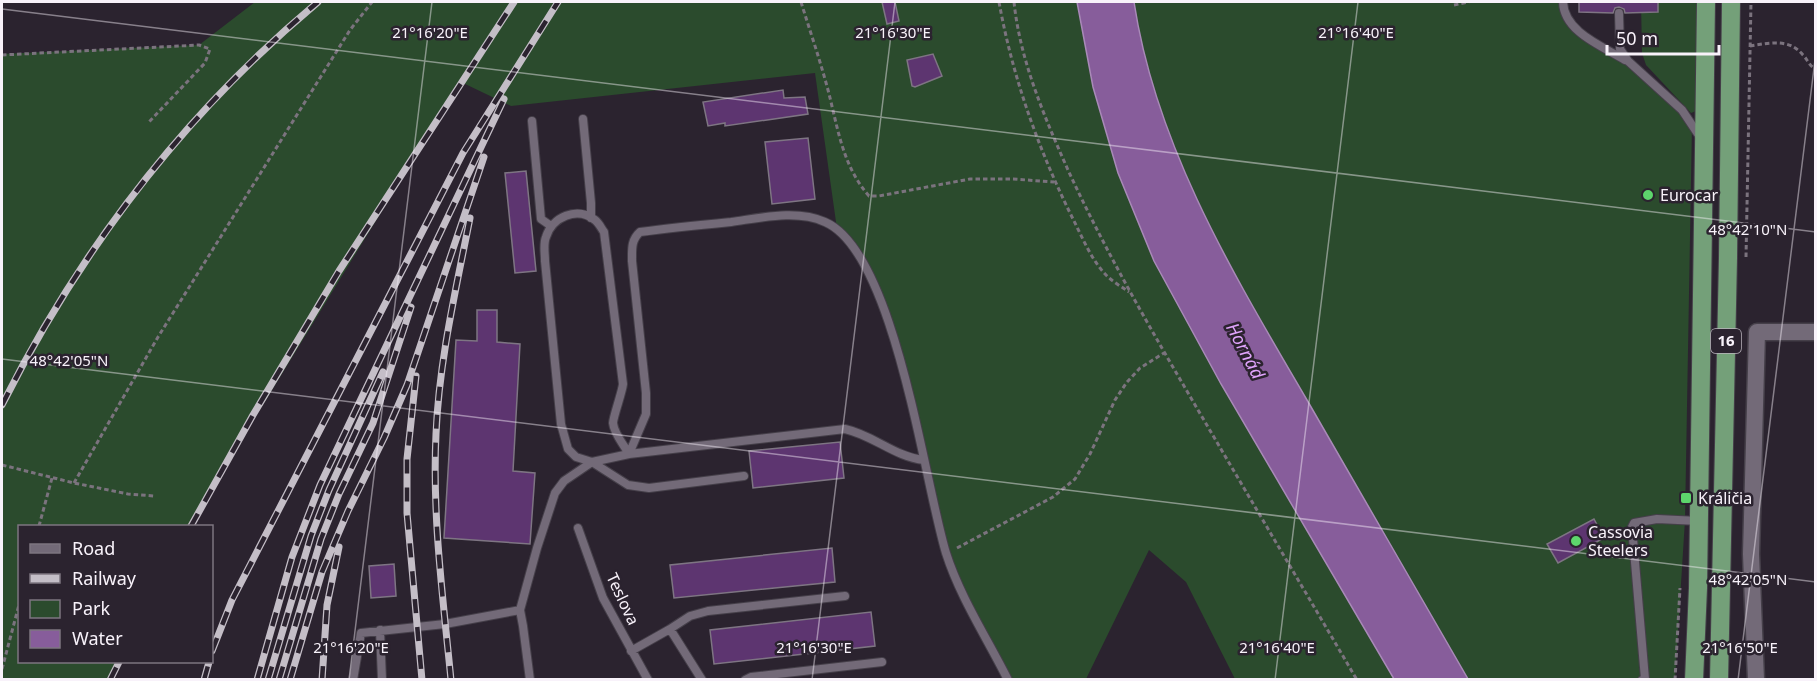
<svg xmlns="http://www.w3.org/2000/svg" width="1817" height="681" viewBox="0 0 1817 681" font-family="'Noto Sans',sans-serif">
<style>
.green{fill:#2b4b2d}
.water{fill:#875d9b;stroke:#a98ab8;stroke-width:1.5}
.building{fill:#5d3570;stroke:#7e7583;stroke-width:1.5}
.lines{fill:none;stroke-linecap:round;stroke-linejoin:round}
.service-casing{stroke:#453f49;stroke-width:10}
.minor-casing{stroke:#453f49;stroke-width:19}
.trunk-casing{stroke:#453f49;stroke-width:20}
.path{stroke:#7b737e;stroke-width:3;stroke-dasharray:4.5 3;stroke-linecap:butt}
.service{stroke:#736a78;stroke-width:8}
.minor{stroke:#736a78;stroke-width:16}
.trunk{stroke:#74a079;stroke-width:18}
.rail-casing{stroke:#c4bec7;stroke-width:7}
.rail{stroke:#2b232f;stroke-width:4.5;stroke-dasharray:14;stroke-linecap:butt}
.ticks{fill:none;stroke:#f8f2fa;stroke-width:1.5;stroke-opacity:0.45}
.poi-dot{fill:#5dd56c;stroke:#2b232f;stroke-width:2}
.labels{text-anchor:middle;stroke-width:5;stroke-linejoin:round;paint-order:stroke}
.shield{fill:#2b232f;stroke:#bab4bd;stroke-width:1.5}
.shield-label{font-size:15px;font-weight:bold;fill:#f8f2fa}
.poi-label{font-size:16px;fill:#f8f2fa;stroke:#2b232f;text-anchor:start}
.street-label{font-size:16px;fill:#f8f2fa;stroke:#2b232f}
.water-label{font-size:18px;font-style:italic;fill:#dfa3fb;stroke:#2b232f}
.ticks-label{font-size:15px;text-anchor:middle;fill:#f8f2fa;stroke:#2b232f;stroke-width:5;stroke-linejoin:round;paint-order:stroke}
</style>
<rect width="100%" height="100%" fill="#2b232f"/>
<path class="green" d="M255 2H1077L1079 16 1221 384 1394 679H1235L1186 582 1149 550 1086 679H1007L947 554 905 378 878 293 837 229 815 73 511 106 461 82 213 486 192 526H20V662H122L113 679H2V54L199 45Z
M1134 2H1563L1567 19 1628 61 1692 124 1685 520 1675 679H1468C1413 585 1359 490 1304 396 1233 272 1156 145 1134 2Z
M1641 2H1696V111L1691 113 1646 65 1642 53Z"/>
<path class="water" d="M1077 2H1134C1156 147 1234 275 1307 400 1361 493 1414 586 1468 679H1394L1221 384 1154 261 1118 173 1093 87Z"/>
<path class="building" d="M882 2H895L899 21 887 24Z
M1579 2H1658V12L1625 13 1624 9 1619 7 1615 8 1613 13 1579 12Z
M933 54 942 76 915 87 912 86 907 60Z
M783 90 784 98 805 97 808 114 725 126V123L708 126 703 102Z
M808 138 815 199 772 204 765 142Z
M526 171 536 271 515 273 505 173Z
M477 310H497V342L520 344 513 471 535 473 530 544 444 538 456 340 477 341Z
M840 442 844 478 753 488 749 451Z
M1594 519 1604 538 1558 563 1547 544Z
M832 548 835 582 674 598 670 565Z
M394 564 396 596 371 598 369 566Z
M871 612 875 646 714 664 710 630Z"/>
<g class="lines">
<defs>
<path id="service" d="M1563 2C1564 32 1602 46 1625 60
M1619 13 1620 49 1628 61 1682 110 1700 137
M583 119 591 203V218
M532 121 541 219 551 226
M744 476 649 488 628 485 592 462 576 457 568 449 561 424 545 261C545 253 543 244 546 237 552 217 577 206 595 220 599 223 601 228 604 232L623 384C622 393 613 417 613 423 614 434 624 445 629 454L845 429C873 435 895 457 924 460
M578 528 603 598 648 680
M380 630 382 680
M631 651 670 629
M353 680 361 633 445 624 520 610
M530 680 523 626 520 610 537 548 555 493 564 481 592 462 629 454 646 414V393L632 261C632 249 631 240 640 232 670 228 700 225 731 222 760 218 797 209 825 222 895 252 924 481 946 553 960 597 987 638 1008 680
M702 680 670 629 690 616 708 611 845 596
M745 680 751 677 882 662
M1642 680 1645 679 1632 527 1634 523 1657 519 1699 521"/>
<path id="minor" d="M1756 680 1751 554 1757 332H1816"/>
<path id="trunk" d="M1694 680 1698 588 1706 2
M1719 680 1728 258 1731 2"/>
</defs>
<use href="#service" class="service-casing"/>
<use href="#minor" class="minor-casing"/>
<use href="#trunk" class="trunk-casing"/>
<path class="path" d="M801 2C810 31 820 60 828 90 838 128 842 165 869 196H879L970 179H1013L1054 182
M999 2C1013 79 1039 151 1074 221 1083 239 1092 261 1107 276 1113 282 1122 287 1129 292
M1014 2C1020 60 1044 116 1068 170 1104 248 1147 323 1191 398 1246 492 1302 586 1357 680
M1454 5 1469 2
M1750 46C1769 43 1789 38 1803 55 1808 60 1809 66 1816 69
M2 55 199 45 210 49 205 63 148 123
M1746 257 1751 2
M2 465 74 483 128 494 154 496
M74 483 158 337 350 30 372 2
M39 526 52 478
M957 548 1053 497 1075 479 1090 454 1115 400 1127 382 1140 368 1164 353
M2 669 20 601
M1675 680 1680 588"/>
<use href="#service" class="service"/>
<use href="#minor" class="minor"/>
<use href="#trunk" class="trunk"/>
<defs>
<path id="rail" d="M416 376 407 459V513L422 680
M2 405C80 250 185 113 318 2
M191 526 253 415 339 271 514 2
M212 651 232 600 463 153 558 2
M110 680 119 662
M204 680 209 662
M257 680 292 557 320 485 504 99
M268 680 311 536 329 490 383 372
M279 680 321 539 339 494 373 423 411 307
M290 680 322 572 348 511 384 438 407 385 484 157
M322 680 327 605 339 547
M451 680C443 598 432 516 436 434 439 361 456 289 470 218"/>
</defs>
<use href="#rail" class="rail-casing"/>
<use href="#rail" class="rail"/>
</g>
<path class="ticks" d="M2 9 1816 232M2 359 1816 582M349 680 432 2M812 680 895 2M1275 680 1358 2M1738 680 1816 52"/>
<g class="poi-dot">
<circle cx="1648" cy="195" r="6"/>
<rect x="1680" y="492" width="12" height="12" rx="3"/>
<circle cx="1576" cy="541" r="6"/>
</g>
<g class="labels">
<rect class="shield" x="1711" y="329" width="30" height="24" rx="4.5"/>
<g class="shield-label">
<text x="1726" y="346">16</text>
</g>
<g class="poi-label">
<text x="1660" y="201">Eurocar</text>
<text x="1698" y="504">Králičia</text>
<text x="1588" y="538">Cassovia<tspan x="1588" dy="18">Steelers</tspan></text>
</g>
<g class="street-label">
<text transform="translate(623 599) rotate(65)" y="6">Teslova</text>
</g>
<g class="water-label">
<text transform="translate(1245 351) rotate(62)" y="6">Hornád</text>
</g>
</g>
<g class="ticks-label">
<text x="430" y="38">21°16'20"E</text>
<text x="893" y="38">21°16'30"E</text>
<text x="1356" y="38">21°16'40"E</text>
<text x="1748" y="235">48°42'10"N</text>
<text x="69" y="366">48°42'05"N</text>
<text x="1748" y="585">48°42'05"N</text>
<text x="351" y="653">21°16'20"E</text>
<text x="814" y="653">21°16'30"E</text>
<text x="1277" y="653">21°16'40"E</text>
<text x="1740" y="653">21°16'50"E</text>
</g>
<rect width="1817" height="681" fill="none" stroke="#f8f2fa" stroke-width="6"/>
<rect x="18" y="525" width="195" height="138" fill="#2b232f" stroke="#7d7680" stroke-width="1.5"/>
<rect x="30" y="544" width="30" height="9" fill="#736a78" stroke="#7d7680" stroke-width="1.5"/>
<text x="72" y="555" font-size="18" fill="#f8f2fa">Road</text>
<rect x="30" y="574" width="30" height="9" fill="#c4bec7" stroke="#7d7680" stroke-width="1.5"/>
<text x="72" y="585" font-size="18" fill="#f8f2fa">Railway</text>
<rect x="30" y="600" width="30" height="18" fill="#2b4b2d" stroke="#7d7680" stroke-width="1.5"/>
<text x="72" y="615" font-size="18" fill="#f8f2fa">Park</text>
<rect x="30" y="630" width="30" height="18" fill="#875d9b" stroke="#7d7680" stroke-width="1.5"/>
<text x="72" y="645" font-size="18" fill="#f8f2fa">Water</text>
<path d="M1607 45v9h112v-9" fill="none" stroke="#f8f2fa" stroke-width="3"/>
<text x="1616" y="45" font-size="18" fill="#f8f2fa" stroke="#2b232f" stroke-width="4.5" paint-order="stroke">50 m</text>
</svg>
